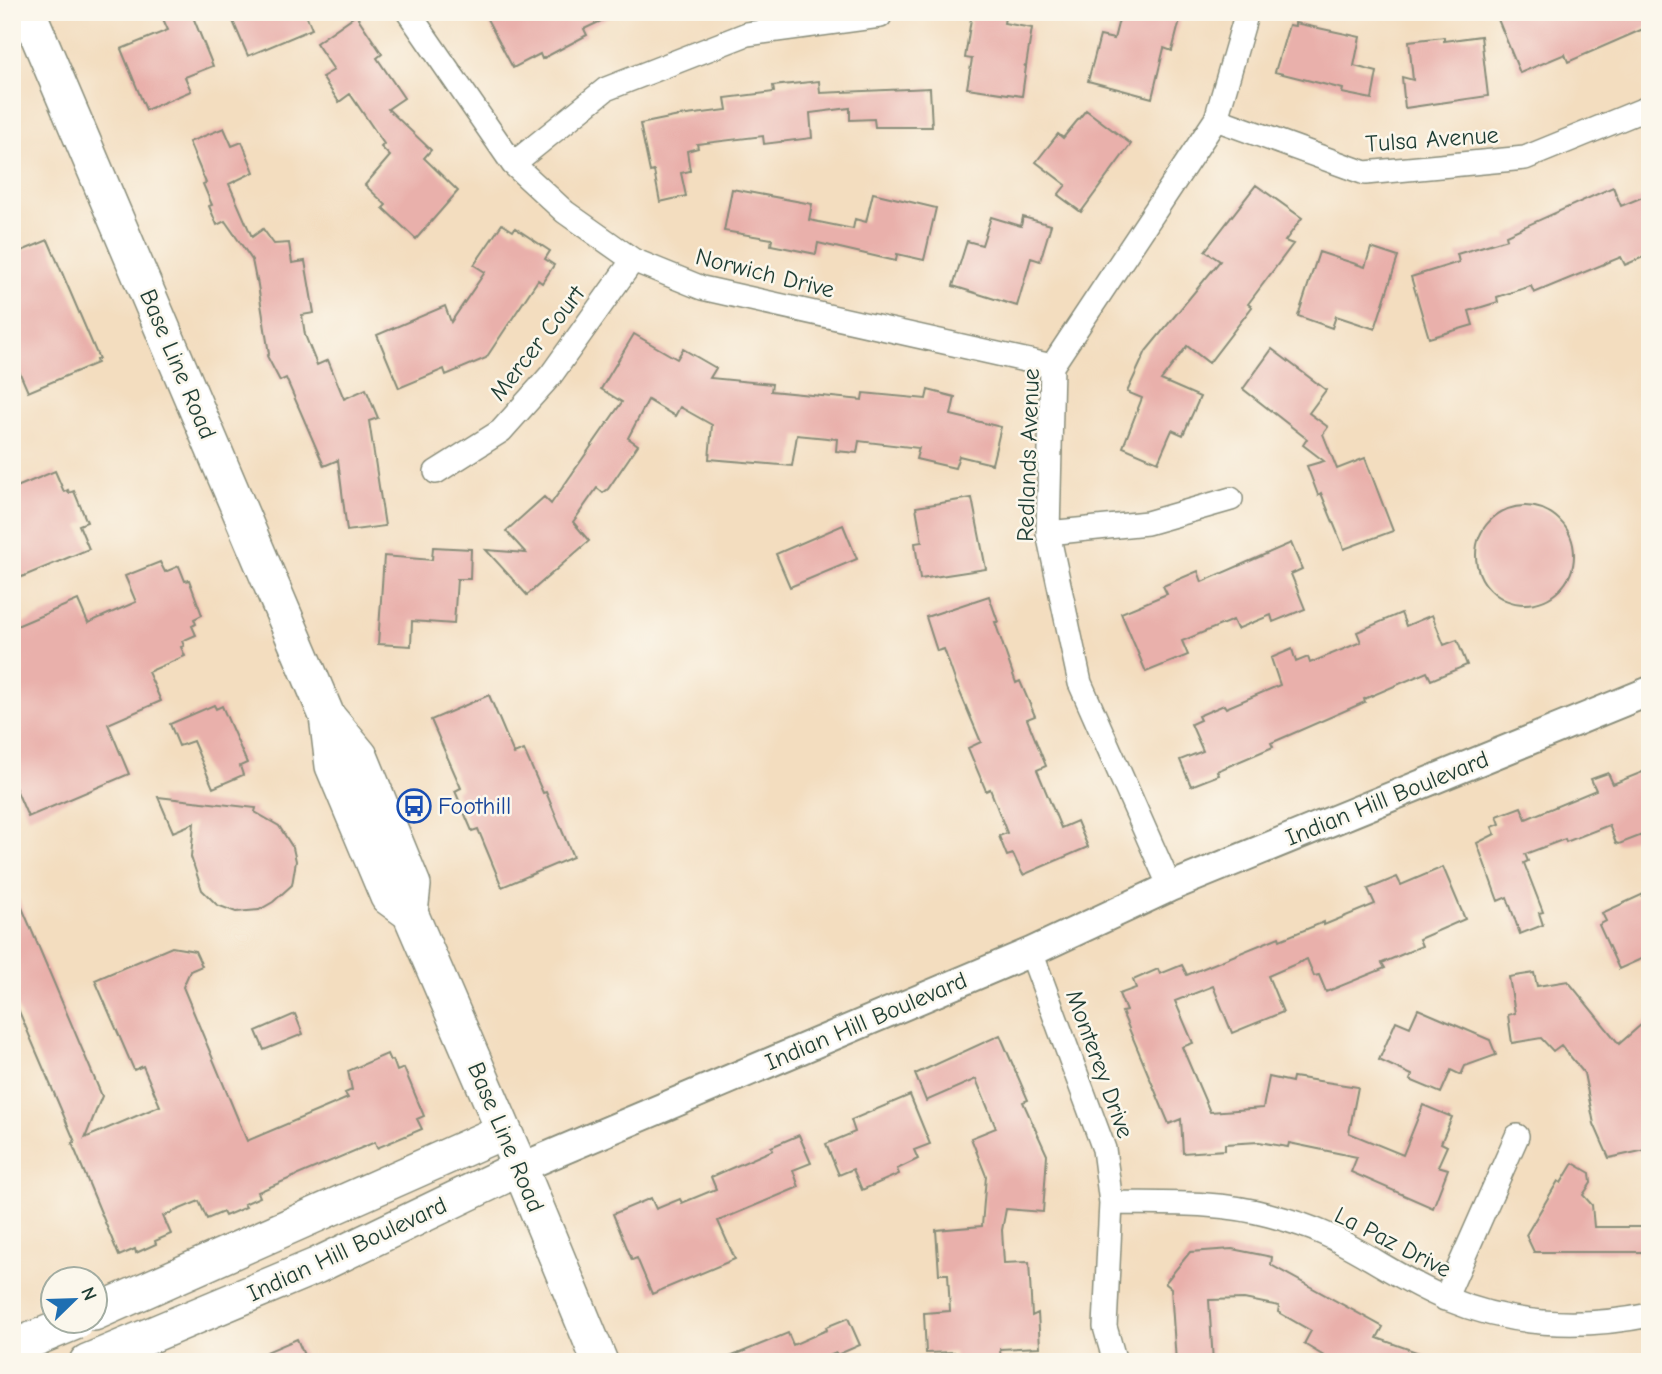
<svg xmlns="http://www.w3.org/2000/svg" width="1662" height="1374" viewBox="0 0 1662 1374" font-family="'Comic Neue',sans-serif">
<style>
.building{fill:#e9b0ab}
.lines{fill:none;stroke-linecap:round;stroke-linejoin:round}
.minor-casing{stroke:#898d7a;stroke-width:26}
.tertiary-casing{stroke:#898d7a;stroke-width:32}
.primary-casing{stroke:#898d7a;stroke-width:38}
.minor{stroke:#fff;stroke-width:23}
.tertiary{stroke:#fff;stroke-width:28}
.primary{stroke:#fff;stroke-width:35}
.primary-bridge-casing{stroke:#898d7a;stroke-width:38;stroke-linecap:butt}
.primary-bridge{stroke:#fff;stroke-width:35}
.labels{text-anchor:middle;stroke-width:5;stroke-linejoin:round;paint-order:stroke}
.street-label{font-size:24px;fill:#1f3d34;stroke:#fbf7ec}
.transit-label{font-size:24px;fill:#164399;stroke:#fbf7ec;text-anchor:start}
</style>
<rect width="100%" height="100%" fill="#fbf7ec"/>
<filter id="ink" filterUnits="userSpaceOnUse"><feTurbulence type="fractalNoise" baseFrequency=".0143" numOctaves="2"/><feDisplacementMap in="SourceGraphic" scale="14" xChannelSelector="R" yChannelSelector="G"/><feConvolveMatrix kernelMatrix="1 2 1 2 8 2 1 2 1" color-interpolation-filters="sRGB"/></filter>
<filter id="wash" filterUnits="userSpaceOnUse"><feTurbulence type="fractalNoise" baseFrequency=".00686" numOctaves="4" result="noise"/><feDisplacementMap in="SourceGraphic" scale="28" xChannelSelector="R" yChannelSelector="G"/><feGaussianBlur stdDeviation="1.57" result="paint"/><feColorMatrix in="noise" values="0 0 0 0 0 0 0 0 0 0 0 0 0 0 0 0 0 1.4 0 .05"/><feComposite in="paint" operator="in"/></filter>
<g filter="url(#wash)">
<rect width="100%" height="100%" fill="#f3ddbf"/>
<g id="blocks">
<path class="building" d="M178 12H191L213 66 185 77 191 91 146 110 121 49 168 30 163 19Z
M229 12H305L312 29 248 56Z
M499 12H620L584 29 587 35 542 59 540 54 513 68 487 19Z
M972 12H1006L1004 23 1032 28 1026 66 1024 65 1026 67 1022 96 967 88 972 59 965 58Z
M1121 12H1182L1172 51 1164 48 1152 98 1088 81 1100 36 1114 39Z
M1495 12H1650V26L1568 62 1565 54 1520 73Z
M356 15 382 54 377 58 404 98 388 109 431 150 424 158 458 191 416 239 383 208 386 205 365 185 390 156 381 147 384 144 350 94 339 102 322 77 334 70 316 43Z
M1295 23 1360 37 1354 66 1377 72 1372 99 1342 93 1343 89 1275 72 1289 25 1295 26Z
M1481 36 1488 96 1405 108 1402 77 1413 80 1409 41 1444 37V41Z
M819 81 820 93 930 88 932 127H875L874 119 850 120V108L810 113 812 138 764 144 763 136 697 144 698 148 687 151 690 171 681 173 686 196 660 202 654 171 650 172 640 124 679 116 727 110 725 98 774 92 773 86Z
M1086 110 1131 144 1081 212 1058 195 1066 185 1036 162 1058 134 1063 138Z
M224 128 232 146 242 142 254 172 229 184 252 237 263 229 274 244 289 243 292 263 305 261 314 313 302 315 305 335 317 365 328 360 344 399 366 389 378 418 369 421 385 526 347 531 338 460 324 466 286 378 280 381 267 356 269 354 257 279 256 280 252 260 225 221 217 225 209 206 212 205 203 184 206 183 189 142Z
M1256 185 1302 218 1285 241 1293 244 1248 304 1252 307 1209 363 1187 346 1161 380 1200 397 1183 435 1172 430 1158 462 1123 447 1142 398 1127 392 1146 351 1220 261 1205 251Z
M1613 187 1621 206 1650 194V254L1625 265 1621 257 1534 293 1531 286 1497 297 1498 302 1469 311 1473 325 1429 338 1411 277 1459 262 1457 254 1507 239 1506 235Z
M732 189 812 204 809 220 853 229 855 219 866 222 873 193 936 208 924 260 897 254 896 261 818 243 816 254 771 245 772 239 724 231Z
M991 217 1021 226 1023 217 1051 225 1040 261 1031 258 1017 306 953 286 967 241 982 245Z
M502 224 513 231 515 228 550 251 545 259 554 265 542 283 538 280 486 358 446 375 444 369 399 388 377 335 445 306 451 322 485 272 474 265Z
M48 240 99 359 96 360 97 363 28 392 12 355V255Z
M1371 248 1398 257 1375 329 1336 316 1332 328 1298 316 1319 252 1365 267Z
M634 334 677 359 683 349 716 368 710 378 772 384 771 391 862 400 863 393 926 399 928 390 955 397 951 415 1001 427 992 464 959 456 955 468 916 459 919 448 859 441 857 453 836 451 837 439 797 435 792 466 709 459 712 425 680 407 675 416 648 400 628 438 638 445 608 489 603 493 597 488 573 522 589 541 527 595 486 550 526 553 506 531 544 497 551 504 622 402 601 389Z
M1272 349 1326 390 1309 413 1328 427 1323 434 1337 469 1365 458 1393 531 1344 549 1321 493 1318 495 1307 466 1324 461 1303 445 1307 439 1243 389Z
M55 471 64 492 68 490 69 493 74 491 87 522 79 525 89 549 12 581V489Z
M972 498 986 569 920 579 915 543 922 542 916 507Z
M1476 555a49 49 0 1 1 98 0a49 49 0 1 1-98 0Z
M843 525 857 559 790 587 776 554Z
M1291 543 1302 569 1291 574 1305 609 1273 622 1271 615 1237 629 1233 620 1182 641 1188 655 1146 672 1121 613 1167 594 1163 586 1198 571 1202 582Z
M433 547 471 549 470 579H457L454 624 412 621 411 646 378 644 384 556 432 560Z
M160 562 165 572 179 566 185 581 189 580 202 615 194 619 196 624 192 626 196 635 182 641 184 646 181 647 185 656 148 672 161 701 108 724 129 774 28 817 12 780V628L78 600 88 623 136 602 125 576Z
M989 596 998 622H995L1016 683 1020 681 1035 716 1027 719 1046 766 1037 770 1061 828 1077 821 1088 847 1023 875 1013 854 1007 856 999 836 1007 833 990 789 986 791 968 748 981 742 956 683 944 649 937 651 926 617Z
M1401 613 1406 626 1432 615 1444 645 1457 640 1467 665 1431 680 1427 672 1364 699 1365 702 1271 743 1273 747 1217 771 1219 775 1191 786 1180 760 1203 751 1191 724 1200 720 1198 716 1224 705 1226 708 1280 685 1271 658 1292 649 1296 662 1308 657 1310 663 1361 642 1357 632Z
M489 695 514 754 524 750 543 793 546 792 573 857 502 887 478 829 472 831 455 791 461 788 431 720Z
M214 705 216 709 222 706 247 763 240 766 243 775 213 788 193 741 179 746 170 724Z
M1650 769V832L1619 844 1616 843 1609 825 1566 842 1565 839 1525 854 1528 861 1524 863 1543 912 1539 913 1543 925 1520 934 1507 897 1498 901 1477 843 1495 834 1492 827 1500 824 1497 816 1521 807 1526 819 1596 790 1591 779 1608 773 1613 784Z
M158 797 256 808 255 812 279 826 293 848 296 861 292 885 273 902 259 910 236 912 217 905 202 890 191 857 194 823 173 832Z
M1443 867 1465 919 1419 939 1422 946 1382 963 1385 968 1326 992 1319 975 1314 976 1307 959 1268 976 1283 1012 1232 1033 1213 986 1175 1001 1193 1043 1182 1047 1210 1112 1263 1108 1269 1077 1292 1082 1293 1077 1358 1087 1349 1133 1403 1155 1423 1105 1452 1117 1441 1143 1447 1146 1438 1166 1448 1169 1433 1208 1351 1172 1357 1157 1289 1143 1288 1147 1259 1142 1225 1144V1150L1183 1153 1181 1119 1169 1124 1122 1012 1126 1011 1119 994 1136 988 1133 980 1158 969 1160 974 1182 965 1187 975 1279 937 1280 940 1324 922V925L1375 904 1368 889 1397 877 1401 885Z
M12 884 102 1096 85 1138 160 1106 143 1066 134 1070 95 980 172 947 195 951 202 966 190 971 183 987 247 1141 348 1098 345 1093 352 1090 348 1071 387 1054 390 1061 393 1060 397 1071 404 1068 424 1116 417 1119 422 1129 377 1148 375 1142 258 1192 260 1197 244 1204 246 1207 225 1216 223 1212 207 1219 199 1201 163 1216 171 1234 155 1241 156 1244 136 1253 135 1249 119 1256 72 1143 75 1142 12 995Z
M1650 891V955L1619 969 1599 925 1606 921 1602 913Z
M1534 973 1537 986 1568 981 1619 1044 1650 1017V1061L1642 1068 1650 1107V1149L1609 1158 1594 1124 1584 1073 1561 1045 1553 1051 1541 1038 1512 1043 1508 1015 1515 1013 1509 977Z
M1418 1009 1490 1040 1496 1055 1465 1066 1461 1075 1451 1070 1441 1093 1410 1080 1412 1075 1379 1060 1396 1021 1410 1027Z
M295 1014 303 1034 264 1050 256 1031Z
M1000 1035 1028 1100 1023 1102 1047 1155 1043 1212 1006 1209 1002 1230 1004 1263 1029 1262 1032 1316 1038 1313 1040 1347 1000 1349 1001 1362H955L954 1352 926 1353 924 1313 950 1311 948 1274H939L936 1230 982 1226 986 1176 971 1138 996 1128 976 1079 926 1101 915 1074Z
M910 1095 930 1144 914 1150 918 1159 897 1169 899 1174 862 1190 853 1169 839 1175 826 1144 855 1132 851 1120Z
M799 1135 811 1163 793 1170 799 1187 718 1221 735 1259 652 1294 637 1258 632 1260 613 1214 651 1198 656 1209 680 1199 682 1203 716 1189 711 1177 773 1150 771 1147Z
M1573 1163 1590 1173 1591 1183 1583 1195 1592 1205 1594 1227H1650V1252H1534L1526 1235 1558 1181 1561 1183Z
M1232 1249 1272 1257 1271 1265 1383 1327 1377 1338 1436 1359V1362H1334L1304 1344 1311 1331 1278 1312 1279 1306 1244 1299 1209 1300 1213 1362H1176L1171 1288 1165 1283 1190 1252Z
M848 1318 860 1345 837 1355 836 1353 814 1362H718L788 1333 793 1345 827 1330 826 1327Z
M297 1339 307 1362H243Z"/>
</g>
</g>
<g filter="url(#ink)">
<use href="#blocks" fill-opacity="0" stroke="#898d7a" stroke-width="2"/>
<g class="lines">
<defs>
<path id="minor" d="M408 12 513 164 565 212 633 260 702 288 1052 366
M1216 119 1365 173 1525 158 1650 107
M513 164 606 89 747 34 880 16
M436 472 501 431 551 375 633 260
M1048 533 1147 523 1231 499
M1170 887 1080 683 1048 533 1052 366 1216 119 1247 12
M1031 952 1104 1149 1111 1203 1105 1327 1115 1362
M1111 1203C1163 1204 1219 1201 1269 1215 1288 1220 1308 1226 1325 1234 1367 1253 1404 1282 1447 1299 1512 1326 1581 1329 1650 1315
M1445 1299 1517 1136"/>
<path id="tertiary" d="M520 1168 1031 952 1170 887 1650 691"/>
<path id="primary" d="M28 12 327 716 360 756 413 885 410 913 520 1168 600 1362
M327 716 333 766 388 897 410 913
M94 1313 504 1131
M87 1362 316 1266 520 1168"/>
</defs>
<use href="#minor" class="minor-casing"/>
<use href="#tertiary" class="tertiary-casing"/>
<use href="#primary" class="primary-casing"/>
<use href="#minor" class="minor"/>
<use href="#tertiary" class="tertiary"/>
<use href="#primary" class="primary"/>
<defs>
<path id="primary-bridge" d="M12 1348 75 1322"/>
</defs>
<use href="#primary-bridge" class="primary-bridge-casing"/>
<use href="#primary-bridge" class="primary-bridge"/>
</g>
</g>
<defs>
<symbol id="bus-ring" viewBox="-11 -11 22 22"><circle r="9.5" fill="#fbf7ec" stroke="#1a4fb4" stroke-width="1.5"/><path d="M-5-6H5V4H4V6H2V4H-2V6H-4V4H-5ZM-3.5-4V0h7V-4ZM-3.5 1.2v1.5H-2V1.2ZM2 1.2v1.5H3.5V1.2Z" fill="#1a4fb4"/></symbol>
</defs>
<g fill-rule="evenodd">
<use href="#bus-ring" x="395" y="787" width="38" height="38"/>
</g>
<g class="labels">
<g class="street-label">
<text transform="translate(1432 139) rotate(-4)" y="8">Tulsa Avenue</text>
<text transform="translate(765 273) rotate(14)" y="8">Norwich Drive</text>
<text transform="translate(537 343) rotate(-52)" y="8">Mercer Court</text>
<text transform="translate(178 364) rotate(67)" y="8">Base Line Road</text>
<text transform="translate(1028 455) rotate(-88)" y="8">Redlands Avenue</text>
<text transform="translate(1387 798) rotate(-22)" y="8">Indian Hill Boulevard</text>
<text transform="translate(866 1021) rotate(-23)" y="8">Indian Hill Boulevard</text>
<text transform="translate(1100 1064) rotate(70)" y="8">Monterey Drive</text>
<text transform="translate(506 1137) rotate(67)" y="8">Base Line Road</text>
<text transform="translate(1393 1242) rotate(27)" y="8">La Paz Drive</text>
<text transform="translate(347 1249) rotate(-25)" y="8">Indian Hill Boulevard</text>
</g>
<g class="transit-label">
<text x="438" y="814">Foothill</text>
</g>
</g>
<rect width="1662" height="1374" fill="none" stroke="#fbf7ec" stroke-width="42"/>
<g transform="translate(74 1300) rotate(67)"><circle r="33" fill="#fbf7ec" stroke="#a3ada2" stroke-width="2"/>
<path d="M0-5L12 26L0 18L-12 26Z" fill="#1f6fb2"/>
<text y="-10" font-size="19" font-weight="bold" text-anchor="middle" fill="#1f3d34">N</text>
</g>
</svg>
